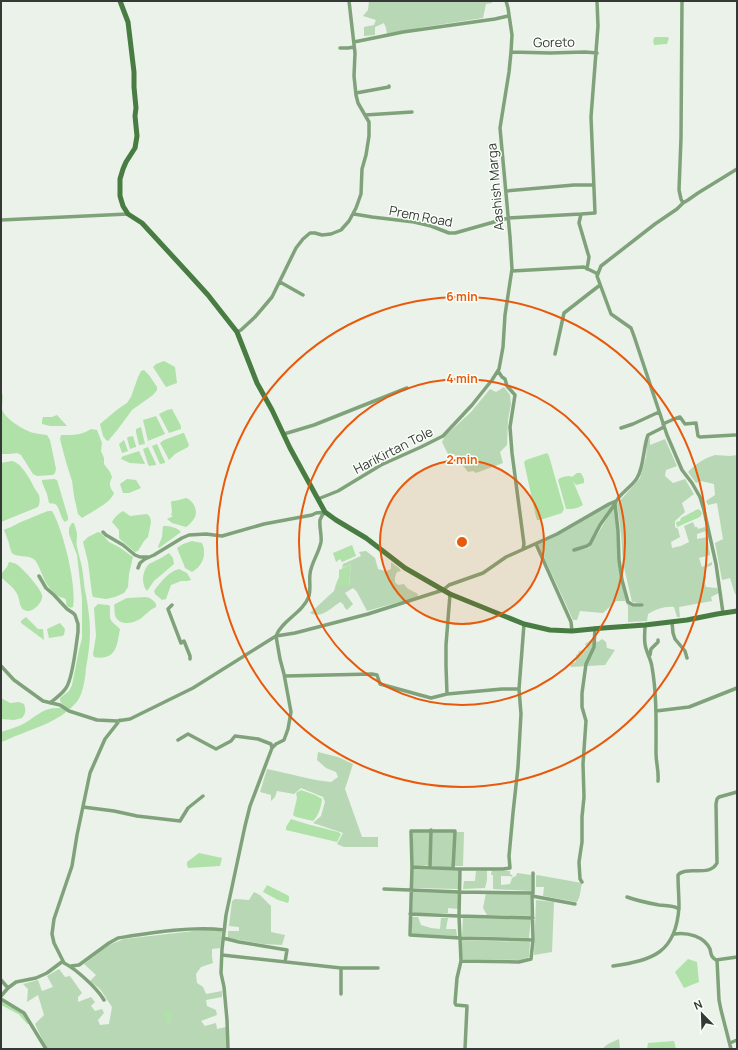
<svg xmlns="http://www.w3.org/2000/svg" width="738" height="1050" viewBox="0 0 738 1050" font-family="Manrope,sans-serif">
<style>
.green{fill:#b8d7b4}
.water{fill:#afe1a9}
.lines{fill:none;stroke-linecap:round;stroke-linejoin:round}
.canal{stroke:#afe1a9;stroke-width:3.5}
.street{stroke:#80a27b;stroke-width:3.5}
.secondary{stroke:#487c43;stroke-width:5}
.ring{fill:none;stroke:#e8590c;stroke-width:2}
.labels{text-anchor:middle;stroke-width:3;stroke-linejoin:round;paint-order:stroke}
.street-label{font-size:13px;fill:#353935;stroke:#fafff9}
.centre{fill:#e8590c;stroke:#fafff9;stroke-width:2}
.ring-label{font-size:12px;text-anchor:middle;font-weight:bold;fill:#e8590c;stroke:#fafff9;stroke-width:3;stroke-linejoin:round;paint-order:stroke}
</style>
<rect width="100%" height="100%" fill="#eaf2e9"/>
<path class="green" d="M369 1H492V3L486 4 483 18 424 27 387 34 386 28 384 23 375 27V35L364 36V27L374 25 376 20 363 16 368 10Z
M504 387 510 395 511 404 508 420 507 445 500 452 503 463 476 473 473 471 468 472 454 454H448L442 442 445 436 471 412 490 389 496 392Z
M650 437V445L665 439 677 466 666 470 665 476 673 483 685 479 694 494 682 503 685 512 675 521V527L678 529 680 537 671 542 672 548 681 546 689 542 684 526 693 522 695 527H697L698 529 705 527 706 531 697 534V539L707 537 710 555 699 558 702 567 712 562V565L705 568 706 579 704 580 706 587 717 588 719 593 711 597 712 601 679 607 680 617H677L674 607C665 606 656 609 648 614L647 621 628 622V606L625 601H616L603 613 580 611 577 620H573L538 544 608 505 614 503 588 544 573 549V551L589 548 614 507 617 531 618 560 626 602 632 607H643L644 604 632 602 623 563 621 534 617 504 640 478 646 457 647 444Z
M715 455 730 456 737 455V594H735L730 578 722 580 715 543 723 539 717 503 708 505 706 501 715 495 714 484 701 481 696 483 688 472C697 463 703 459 715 455Z
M366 551 375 558 378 569 386 571 391 569V562L399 568 401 571 397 572 395 577V582L398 585 404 584 407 588 418 594 417 597 367 611 357 592 353 588 345 593 353 604 347 610 345 608 343 604 340 602C331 608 321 619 310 613L334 591 336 584 338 586H349L351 564 342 568 343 564 361 556 359 552Z
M602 639 606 642 607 648 615 650 605 665 571 667 569 664 576 662V655L578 654 579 651 586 650 587 648 585 644 591 640 598 642Z
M318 752 338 757 353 764 345 789 362 837H378V847H344L337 844 343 833 313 823 321 816 325 802 323 797 301 788 294 794 277 791 275 797 271 801V795L260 792 267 769C288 773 309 780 331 782L338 777 336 772 326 768 317 760Z
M430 831 429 865 413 866V832Z
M432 831 454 832 452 868 431 866Z
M456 832H464L463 866H454Z
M413 868 459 870 458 889 412 888Z
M487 870V880L485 888 463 889 464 881H475L476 871Z
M492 870 510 871V874L513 876 511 877 510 876H501V885L510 884 512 878 516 876 517 873 531 875V891L493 889V875H491Z
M537 875 582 883C580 891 581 895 577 902L543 896 544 887H536V876Z
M254 892 260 895 271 906V932L285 935 282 945 263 944 228 938V931H239V927L229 926 232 901 235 899 249 900Z
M413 892 458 893V909L448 908V913H412Z
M486 893 531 894 530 898 531 916 487 915 483 908Z
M536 900 554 902 552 952 534 955Z
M412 917H418L421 925 431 928 440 929 441 918H448L446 929H456L457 936 412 934Z
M463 918 531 919 529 938 462 936Z
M211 929 222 932 220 948 212 949V957L213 963 201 967 196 974 197 983 203 987 206 994 222 991V997L206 1000 207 1006 216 1010 217 1015 201 1021 205 1026 216 1023 217 1029 226 1027 227 1049H47L35 1024 44 1015 38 995 27 1002 28 989 23 984 38 980 42 991 53 987 47 976 59 969 65 977 70 976 82 993 78 997V1002L91 997 95 1002 91 1006 95 1011 102 1009 104 1013 98 1020 100 1025 109 1024 112 1007 100 989 90 981 96 975 84 964 109 945 124 939Z
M462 940 530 942 529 957 520 960 462 959Z
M619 1039 620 1049H602L608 1044Z"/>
<path class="water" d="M655 37H667L669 38 667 44 654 45C653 41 653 39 655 37Z
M164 361 175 367 177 383 166 387 153 367 156 364Z
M144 370 149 375 157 387V390L153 395 132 410 118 429 108 441 106 440 103 436 100 424 118 409 127 403 131 397 138 377 141 371Z
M1 390C4 396 2 402 2 409 3 417 21 428 28 431 34 434 41 434 47 435L50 440 56 469 55 473 53 475 37 476 33 474 21 455 17 453 10 454H1Z
M172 409 181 426V429L169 433 159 414 167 410Z
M57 415 67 426H50L42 424V421L43 417H52Z
M156 416 165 434 148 441 143 420Z
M141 427 145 444 139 445 136 432V429Z
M91 429 97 430 102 443 101 451 104 458V464L110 472 112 477C109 484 109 487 114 493 111 503 91 512 82 518L78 514 74 496 72 481 66 462 60 439 61 435C73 435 80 436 91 429Z
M183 433H184L189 445 188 447 175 454 169 460 160 443 164 440Z
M133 436 136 446V447L130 449 127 438 128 437Z
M124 440 128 451 122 453 119 444Z
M157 444 165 462V463L160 464 152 446Z
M148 447 156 464V465L149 466 148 464 143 449Z
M139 451 145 464 130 463 121 459 122 457 124 456Z
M547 453 549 456 564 509 562 513 540 520H537L536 517 524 462 526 460Z
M12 461C22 463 31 481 35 489 36 491 38 493 39 495 40 499 40 504 38 507L1 522V463Z
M577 473H581L584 479V483L576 485 573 481 583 505C577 509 572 509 566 509L558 480C560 477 566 476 570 476L572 477Z
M54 479 57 480 68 517V520L65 522C60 518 60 507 55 504 53 503 51 504 49 503L47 494 42 482V480Z
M127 479 136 480 141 488 129 493H123L120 484Z
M186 498C193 500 198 510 195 517 193 521 189 525 186 527L172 523 167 519 173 516 171 515 172 512 171 502 172 501C177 501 181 499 186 498Z
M698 509 701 511 702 514 700 517 677 527 676 522 680 521 681 518Z
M48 511H52C63 529 77 586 73 607 68 609 66 605 66 600L64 598C54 597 45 583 42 574 40 570 38 564 35 560 28 554 16 558 12 553 11 552 11 550 10 548 9 541 6 536 4 530 7 528 10 528 13 526 24 520 36 516 48 511Z
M123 511 130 516 147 514 150 517 151 522 148 537 144 541 138 551 135 552 121 540 119 538V530L112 522C114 518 119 513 123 511Z
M72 523H74C75 527 77 531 77 535 77 539 76 543 77 547 79 556 82 565 83 574 84 581 84 588 86 595 88 607 90 619 90 632 90 644 88 656 86 668 85 680 83 697 74 705 58 721 41 726 21 734 14 736 8 740 1 742V732C9 729 18 727 25 723 38 715 44 707 60 708L63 705 60 701V698L69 691 72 685 79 650 82 638V599L77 555 69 534V528Z
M163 526C169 526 177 527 181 532L159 548 158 547 162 537Z
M98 532 101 533 109 542 119 547 133 557 129 574 128 587 124 593 115 597 106 599 93 597 92 594 88 562 83 542 88 537Z
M192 541 202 543C207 554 203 566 192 572L185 568 184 565 177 548 183 544Z
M352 545 356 556 342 562 340 559 336 562 333 553Z
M169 553 173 558 174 564 154 581 147 591C141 584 142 571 149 564 151 563 153 562 155 561 160 559 164 556 169 553Z
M9 562H10C13 563 16 563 19 566 24 570 41 589 42 595 44 602 31 615 24 610 19 607 20 600 18 596 16 589 7 583 2 578V573L7 567Z
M351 564 349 586H337L336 584 339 577V570Z
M179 569 187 573 191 580 188 581H181L171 585 166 599 162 600 155 594 154 591C160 583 169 571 179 569Z
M146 597C151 598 153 600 156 604V607C149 610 146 615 140 619 132 624 118 626 115 615 114 612 115 608 114 605L115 604 127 598Z
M98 604 108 605 110 606C110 620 108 619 120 629 117 646 116 661 94 657L93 654 96 636 94 608Z
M26 617 38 629H43L44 640 21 623V621Z
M60 623 65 629 64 635 62 636 49 638 47 629Z
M1 698 10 703 19 702 24 704C26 710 26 713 22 718L14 720 1 719Z
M301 790 315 795 322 799C321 807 319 815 313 821L296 817 293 815 297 798 296 793Z
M291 819 307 824 338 832 341 834 337 842 286 830V827Z
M199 853 222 858 220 866 188 868 187 865V862Z
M267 885 289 896V900L288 903 278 900 263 892Z
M688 959 697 962 699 982 684 988 675 972Z
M168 1010C172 1011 174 1018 170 1021V1025L167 1027 164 1011Z
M674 1041 676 1049H647L648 1043Z"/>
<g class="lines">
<path class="canal" d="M1 1003 20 1013 28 1022"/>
<path class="street" d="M682 1 681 138 679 190 681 199 683 203
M354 42 403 32 495 19 508 16
M340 48H348L354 47
M511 52 550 53 585 52 597 53
M356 93 389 87V86
M365 115 412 112
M506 191 574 185H594
M354 214 372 217 414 222 431 226 449 233H455L508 218 581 214
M1 220 128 214
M587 269 589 257 579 223 581 214 595 213 591 117 598 26 597 1
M512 271 584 267 598 274
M280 282 303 295
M237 332 241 330 255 317 272 297 296 248 303 239 310 233H315L322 235 331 234 341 230 349 221 356 208 361 194 362 169 366 155 369 136V122L358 103 356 95 354 76 355 53 349 1
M555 354 564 313 600 285
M498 371 502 377 505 379 507 386 515 395 510 427 512 453 524 544 523 549
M663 424 674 419 680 417 685 424 696 423 698 436 700 437 735 435
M621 428 633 424 659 412
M284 434 314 425 407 388
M318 499 338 491 381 465 421 447 443 436 472 405 492 380 499 369 503 347 505 315 512 269 510 237 500 128 509 72 511 52 512 35 508 8 506 1
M103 532 106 535 123 545 135 555 140 557H148
M536 544 571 622 572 631
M574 550 587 546 590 544 600 525 615 504
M138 568 140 563 145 559 154 555 182 538 189 535 206 534 222 536 264 524 312 515 316 513 325 512
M39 576 46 588 54 595 67 609 73 613 75 615 78 624V632C76 645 73 678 66 688 62 694 56 698 50 703
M172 605 168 609 181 643 184 641 190 656V659
M642 605H633L628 602 622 580 619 560 618 531 615 504C617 495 632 487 637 478 644 467 643 448 648 435L662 428 664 426
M723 613 716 564 704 510 700 497 692 483 682 470 667 435 634 336 631 328 611 314 597 276 601 266 655 224 677 209 683 203 688 200 698 193 737 169
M672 622 673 633 675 639 685 651 687 658
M645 625C645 631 644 638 645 644 646 652 651 659 652 667 657 695 656 725 656 753 656 763 659 771 658 781
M650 655 651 649 658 642V640
M1 666 14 680 43 701 60 705 69 711 97 720 117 721 130 719 193 688 268 641 276 636C282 620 303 613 309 596 311 589 309 581 310 574 311 563 319 553 321 542 322 535 319 527 320 520 321 517 323 514 325 512
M285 676 372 674 377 675 380 684 431 698 447 694 446 666V645L450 594
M447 694 502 689H519L524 624
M656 711 689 707 737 688
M178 740 188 734 216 749 231 741 235 736 258 739 271 744 272 748
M83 807 114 811 137 816 180 821 188 808 203 796
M412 867 460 869
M430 867 431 830
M453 869 455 831H411L412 867 410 935 460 938 533 940
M582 882 580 879 579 862 582 842V817L584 797 583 764 586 721 582 707V693L586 664 594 647 595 628
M384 889 459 892 533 893
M532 896 575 904
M627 897C638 901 648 903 659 905 666 906 673 905 679 909
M410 914 459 916 533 918
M674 934C687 932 704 936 710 949 711 954 711 957 716 960L737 957
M223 938 239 942 287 950 285 962
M222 955 341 968V994
M717 960 719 1000 721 1010 731 1049
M63 961 64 963C76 969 97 988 104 1000
M461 961 519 962 531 959 533 940 532 896 533 893V873
M71 966 79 965 109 943 118 938C150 933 191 926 224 930
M613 966C653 960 676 953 679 907 679 896 678 886 678 875 686 865 709 878 717 863L716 804 717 799 719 797 737 792
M341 968H378
M1 980 8 988
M1 996 8 988 16 982 36 978 47 973 63 961 54 943 52 934 54 919 72 866 77 835 90 773 105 739 120 720
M1 999 24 1013 46 1049
M730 1043 737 1040
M228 1049 227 1020 224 987 221 973 222 949 226 915 245 826 250 806 272 748 276 744 284 740 288 729 291 712 284 674 280 659 276 636 295 633 368 614 443 590 449 585 483 573 506 557 557 534 609 504 616 501
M465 1049 467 1006 456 1005 455 1003 457 978 461 961 459 916 460 869H503L510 868 509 856 513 813 518 767 521 714 519 689"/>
<path class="secondary" d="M120 1 128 22 134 72V87L136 108 135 116 137 136 135 148 126 162 123 169 120 179V196L123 206 128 214 142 223 188 273 208 295 237 332 257 383 272 410 290 448 325 512 336 520 366 538 405 568 450 594 524 624 550 630 572 631 603 628 645 625 687 620 717 614 737 611"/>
</g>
<circle cx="462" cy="542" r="82" fill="#e8590c" fill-opacity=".12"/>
<g class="ring">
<circle cx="462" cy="542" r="82"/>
<circle cx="462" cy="542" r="163"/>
<circle cx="462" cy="542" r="245"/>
</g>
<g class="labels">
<g class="street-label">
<text transform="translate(554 42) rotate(-1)" y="5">Goreto</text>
<text transform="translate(495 187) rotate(-95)" y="5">Aashish Marga</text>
<text transform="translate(421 216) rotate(11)" y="5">Prem Road</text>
<text transform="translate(393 450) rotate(-27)" y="5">HariKirtan Tole</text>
</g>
</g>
<circle cx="462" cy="542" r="6" class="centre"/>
<g class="ring-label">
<text x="462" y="301">6 min</text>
<text x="462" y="383">4 min</text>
<text x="462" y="464">2 min</text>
</g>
<rect width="738" height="1050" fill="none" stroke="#353935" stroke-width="4"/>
<g transform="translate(702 1014) rotate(337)" stroke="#fafff9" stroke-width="3" paint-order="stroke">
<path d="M0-3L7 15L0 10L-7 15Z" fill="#353935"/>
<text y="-6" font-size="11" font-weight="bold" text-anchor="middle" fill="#353935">N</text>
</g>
</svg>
